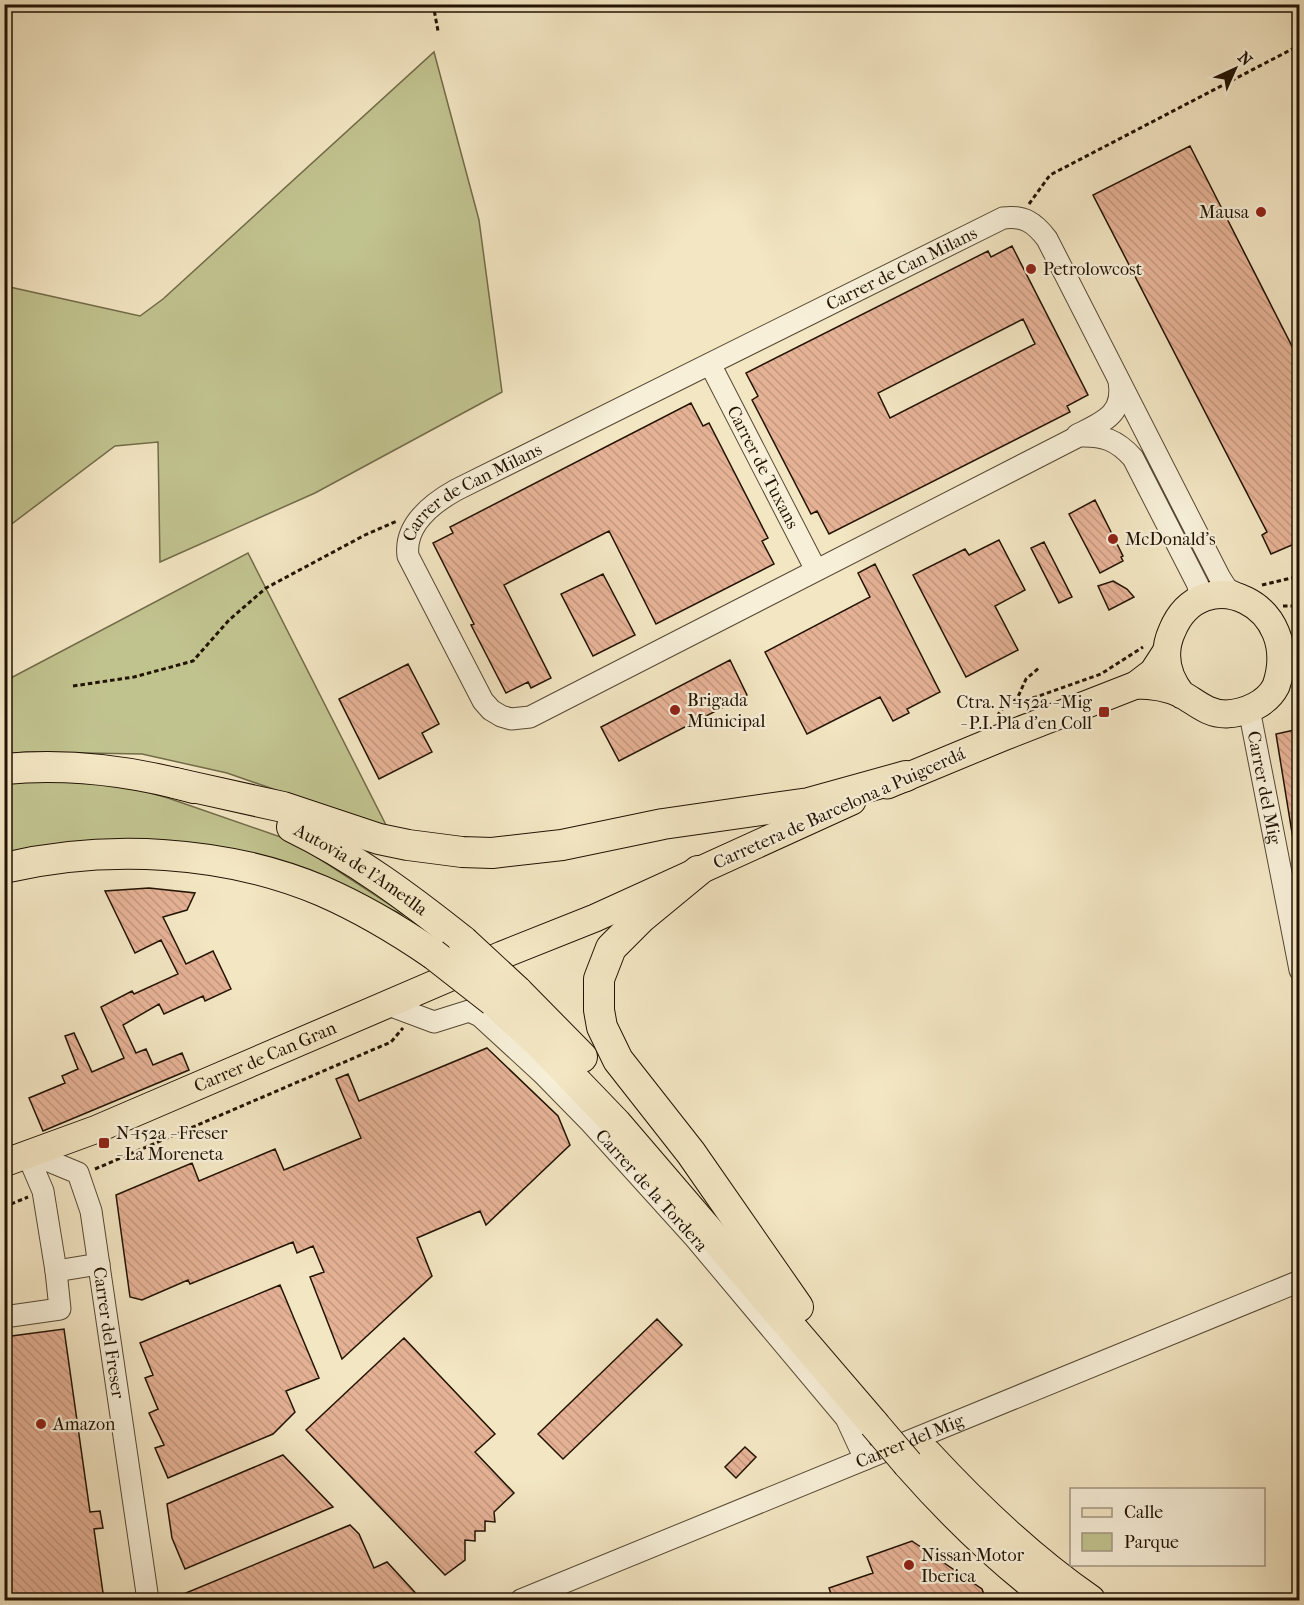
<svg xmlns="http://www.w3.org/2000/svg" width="1304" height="1605" viewBox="0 0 1304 1605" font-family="'IM FELL French Canon',serif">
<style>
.green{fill:#c1c38f;stroke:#726b49;stroke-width:1.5}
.building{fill:url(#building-back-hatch);stroke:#221303;stroke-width:1.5;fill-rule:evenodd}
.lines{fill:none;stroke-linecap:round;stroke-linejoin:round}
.minor-casing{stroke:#564833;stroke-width:23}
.major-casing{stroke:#221303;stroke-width:29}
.highway-casing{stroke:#221303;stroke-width:32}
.path{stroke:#221303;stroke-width:3;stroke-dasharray:4.5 3;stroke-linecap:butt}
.minor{stroke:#f7efd8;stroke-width:21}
.major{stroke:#f3e6c3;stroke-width:27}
.highway{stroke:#f3e6c3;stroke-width:30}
.highway-bridge-casing{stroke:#221303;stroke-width:32;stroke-linecap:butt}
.highway-bridge{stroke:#f3e6c3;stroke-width:30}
.poi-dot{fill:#8f2418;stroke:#f7efd8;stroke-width:2}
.labels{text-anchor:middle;stroke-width:4.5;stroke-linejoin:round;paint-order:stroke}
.poi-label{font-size:18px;fill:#221303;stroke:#f7efd8;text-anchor:start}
.street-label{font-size:18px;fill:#221303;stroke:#f7efd8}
</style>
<defs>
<pattern id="building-back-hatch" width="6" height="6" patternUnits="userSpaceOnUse" patternTransform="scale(1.5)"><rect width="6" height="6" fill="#e6b296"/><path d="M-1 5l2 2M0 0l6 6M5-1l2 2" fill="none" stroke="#c59880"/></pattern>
</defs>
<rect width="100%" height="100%" fill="#f3e6c3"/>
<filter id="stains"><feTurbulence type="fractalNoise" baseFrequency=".00333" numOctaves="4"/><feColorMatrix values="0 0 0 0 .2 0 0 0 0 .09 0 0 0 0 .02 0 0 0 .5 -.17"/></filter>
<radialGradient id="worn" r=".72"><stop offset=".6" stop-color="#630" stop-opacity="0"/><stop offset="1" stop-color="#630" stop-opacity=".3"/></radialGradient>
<path class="green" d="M434 52 479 220 502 392 315 493 160 562 158 442 115 446 5 529V286L140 316 163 299Z
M248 553 388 829 227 773 142 754 27 752 5 754V681Z
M65 768 168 798 292 841 409 917 263 856 82 841 5 857V779Z"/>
<path class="building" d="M1190 146 1299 360V542L1271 554 1262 535 1267 532 1093 195Z
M1012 246 1088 395 1067 406 1070 412 829 534 817 511 811 514 752 400 758 396 746 373 988 251 991 257ZM1023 319 1035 344 890 418 878 393Z
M691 403 703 426 709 423 768 538 762 541 774 564 656 624 609 531 504 585 551 678 531 688 528 682 506 693 471 625 474 624 433 543 453 533 450 527Z
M1095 500 1123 556 1121 557 1123 561 1100 573 1069 514Z
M999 540 1025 590 995 606 1018 650 966 677 913 575 965 549 969 555Z
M1044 542 1072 597 1059 603 1031 548Z
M875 564 940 692 907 709 909 713 893 721 880 697 807 734 765 652 870 597 858 573Z
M603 574 635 635 593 656 561 594Z
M1113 581 1127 589 1134 597 1109 610 1098 586Z
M730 660 747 695 619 761 601 727Z
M408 664 439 724 422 733 432 752 379 779 339 699Z
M1299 729V838L1293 839 1276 734Z
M149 888 195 893 187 910 163 917 186 964 213 951 231 989 205 1001 203 996 164 1014 159 1004 123 1025 136 1053 146 1049 153 1065 182 1053 189 1070 43 1131 29 1098 65 1083 62 1076 78 1069 65 1036 74 1033 92 1072 124 1058 101 1007 132 991 134 994 178 974 161 940 135 953 105 891Z
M487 1048 558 1116 570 1145 486 1225 480 1211 417 1238 432 1276 342 1359 310 1277 324 1272 313 1246 297 1253 293 1242 190 1284 188 1280 142 1300 130 1297 116 1195 192 1163 199 1181 275 1149 284 1170 361 1138 336 1079 348 1074 359 1101Z
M280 1285 319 1378 286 1391 295 1412 273 1434 168 1478 155 1448 164 1445 149 1413 158 1409 145 1378 153 1375 140 1343Z
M657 1319 682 1345 563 1459 538 1434Z
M64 1329 90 1512 100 1511 103 1528 94 1529 104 1600H4V1337Z
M404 1338 495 1434 475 1452 514 1493 494 1512 495 1522 485 1521V1531H475V1541L465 1540V1560L445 1575 306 1430Z
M745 1447 756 1457 736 1478 725 1467Z
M283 1455 333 1507 185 1569 172 1538 167 1504Z
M350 1525 359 1534 374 1568 387 1562 422 1600H169Z
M912 1541 982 1589 986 1600H833L829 1588 873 1573 867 1557Z"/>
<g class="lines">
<defs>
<g id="minor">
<path id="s1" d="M710 364 816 570"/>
<path d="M1077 435C1103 422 1125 414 1119 381"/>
<path id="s2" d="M1186 609 1199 594 1198 585 1133 458C1117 440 1103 435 1079 436L530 717 511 719 501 716 491 710 483 701 408 556C404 525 431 504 456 490L1003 218C1024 215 1035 223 1047 239L1220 578 1227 589 1242 596"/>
<path id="s3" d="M1249 709 1300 970"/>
<path id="s4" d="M386 1004 434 1022 469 1011 480 1016 542 1073 591 1123 695 1238 846 1418 865 1459"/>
<path id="s5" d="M28 1156 49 1161 78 1173 91 1211 148 1600"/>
<path d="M56 1271 99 1264"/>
<path d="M4 1317 60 1309 56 1271 43 1191 28 1156"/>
<path id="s6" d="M521 1600 1300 1281"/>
</g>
<g id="major">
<path d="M1136 685C1152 685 1167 687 1181 694 1196 702 1207 714 1226 714 1245 713 1267 704 1276 686 1304 604 1202 558 1172 631 1162 653 1167 676 1182 695"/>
<path d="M887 785 1003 737 1136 685 1153 672 1166 652"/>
<path id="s7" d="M4 1163 97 1129 502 955 595 918 852 801"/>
</g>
<g id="highway">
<path d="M4 769C68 763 133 771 194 788"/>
<path d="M175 783 283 807 379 839 408 845 462 852 492 853 562 845 663 824 809 803 906 776"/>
<path id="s8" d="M292 827C354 857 409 898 463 941"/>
<path d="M4 868C107 844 225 850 322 891 361 908 398 930 433 954"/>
<path d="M698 871 641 918 611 948 599 979V1010L602 1027 618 1060 691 1153 798 1307"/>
<path d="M517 991 582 1057"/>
<path d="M493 1001 541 1045 616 1123 874 1424"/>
<path d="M927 1454C977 1508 1029 1558 1090 1600"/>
<path d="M908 1464C952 1514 999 1560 1053 1600"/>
</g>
</defs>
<use href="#minor" class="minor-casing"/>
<use href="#major" class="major-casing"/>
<use href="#highway" class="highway-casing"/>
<path class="path" d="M433 4 438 31
M1029 204 1050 175 1300 45
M1262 585 1300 576
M1283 606H1300
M73 686 134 677 193 661 229 620 266 588 365 535 397 521
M1011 704 1036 697 1101 674 1143 647
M997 716 1003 708 1017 699 1026 679 1040 667
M95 1169 391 1042 403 1028
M4 1207 28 1197"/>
<use href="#minor" class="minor"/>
<use href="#major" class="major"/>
<use href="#highway" class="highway"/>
<defs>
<path id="highway-bridge" d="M463 941 517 991
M433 954 493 1001
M874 1424 908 1464"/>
</defs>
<use href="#highway-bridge" class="highway-bridge-casing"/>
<use href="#highway-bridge" class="highway-bridge"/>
</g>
<g class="poi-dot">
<circle cx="1261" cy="212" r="6"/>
<circle cx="1031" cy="269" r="6"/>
<circle cx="1113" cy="539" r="6"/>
<circle cx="675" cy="710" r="6"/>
<rect x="1098" y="706" width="12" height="12" rx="3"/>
<rect x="98" y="1137" width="12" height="12" rx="3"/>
<circle cx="41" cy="1424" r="6"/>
<circle cx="909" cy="1565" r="6"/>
</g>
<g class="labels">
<g class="poi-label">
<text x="1249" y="218" text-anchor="end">Mausa</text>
<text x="1043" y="275">Petrolowcost</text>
<text x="1125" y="545">McDonald's</text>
<text x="687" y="706">Brigada<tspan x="687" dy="21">Municipal</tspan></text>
<text x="1092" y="708" text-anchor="end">Ctra. N-152a - Mig<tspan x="1092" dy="21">- P.I. Pla d'en Coll</tspan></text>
<text x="116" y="1139">N-152a - Freser<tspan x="116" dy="21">- La Moreneta</tspan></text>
<text x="53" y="1430">Amazon</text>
<text x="921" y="1561">Nissan Motor<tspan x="921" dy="21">Iberica</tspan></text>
</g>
<g class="street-label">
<text dy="6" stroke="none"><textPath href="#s2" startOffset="1650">Carrer de Can Milans</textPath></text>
<text dy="6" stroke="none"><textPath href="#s1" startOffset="116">Carrer de Tuxans</textPath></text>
<text dy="6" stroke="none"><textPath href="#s2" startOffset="1164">Carrer de Can Milans</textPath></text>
<text dy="6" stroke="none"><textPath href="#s3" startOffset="80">Carrer del Mig</textPath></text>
<text transform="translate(839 808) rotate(-24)" y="6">Carretera de Barcelona a Puigcerdá</text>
<text dy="6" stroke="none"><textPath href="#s8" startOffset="81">Autovia de l'Ametlla</textPath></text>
<text dy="6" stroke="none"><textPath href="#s7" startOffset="282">Carrer de Can Gran</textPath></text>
<text dy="6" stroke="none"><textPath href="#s4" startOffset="345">Carrer de la Tordera</textPath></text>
<text dy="6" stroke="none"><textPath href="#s5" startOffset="216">Carrer del Freser</textPath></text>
<text dy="6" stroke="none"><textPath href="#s6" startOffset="420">Carrer del Mig</textPath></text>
</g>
</g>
<rect width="1304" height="1605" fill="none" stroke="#f3e6c3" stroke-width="24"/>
<rect x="6" y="6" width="1292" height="1593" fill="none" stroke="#221303" stroke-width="3"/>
<rect x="12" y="12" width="1280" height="1581" fill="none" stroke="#221303" stroke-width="1.5"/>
<rect x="1070" y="1488" width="195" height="78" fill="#f7efd8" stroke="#a29783" stroke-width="1.5"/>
<rect x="1082" y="1508" width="30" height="9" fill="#f3e6c3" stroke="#a29783" stroke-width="1.5"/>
<text x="1124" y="1518" font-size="18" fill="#221303">Calle</text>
<rect x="1082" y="1533" width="30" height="18" fill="#c1c38f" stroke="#a29783" stroke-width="1.5"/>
<text x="1124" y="1548" font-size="18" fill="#221303">Parque</text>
<g transform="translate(1235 69) rotate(45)" stroke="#f7efd8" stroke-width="4.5" paint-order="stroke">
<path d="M0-4.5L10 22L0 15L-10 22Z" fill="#221303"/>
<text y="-9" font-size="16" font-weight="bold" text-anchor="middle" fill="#221303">N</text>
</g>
<rect width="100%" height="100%" filter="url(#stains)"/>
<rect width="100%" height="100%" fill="url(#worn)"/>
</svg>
